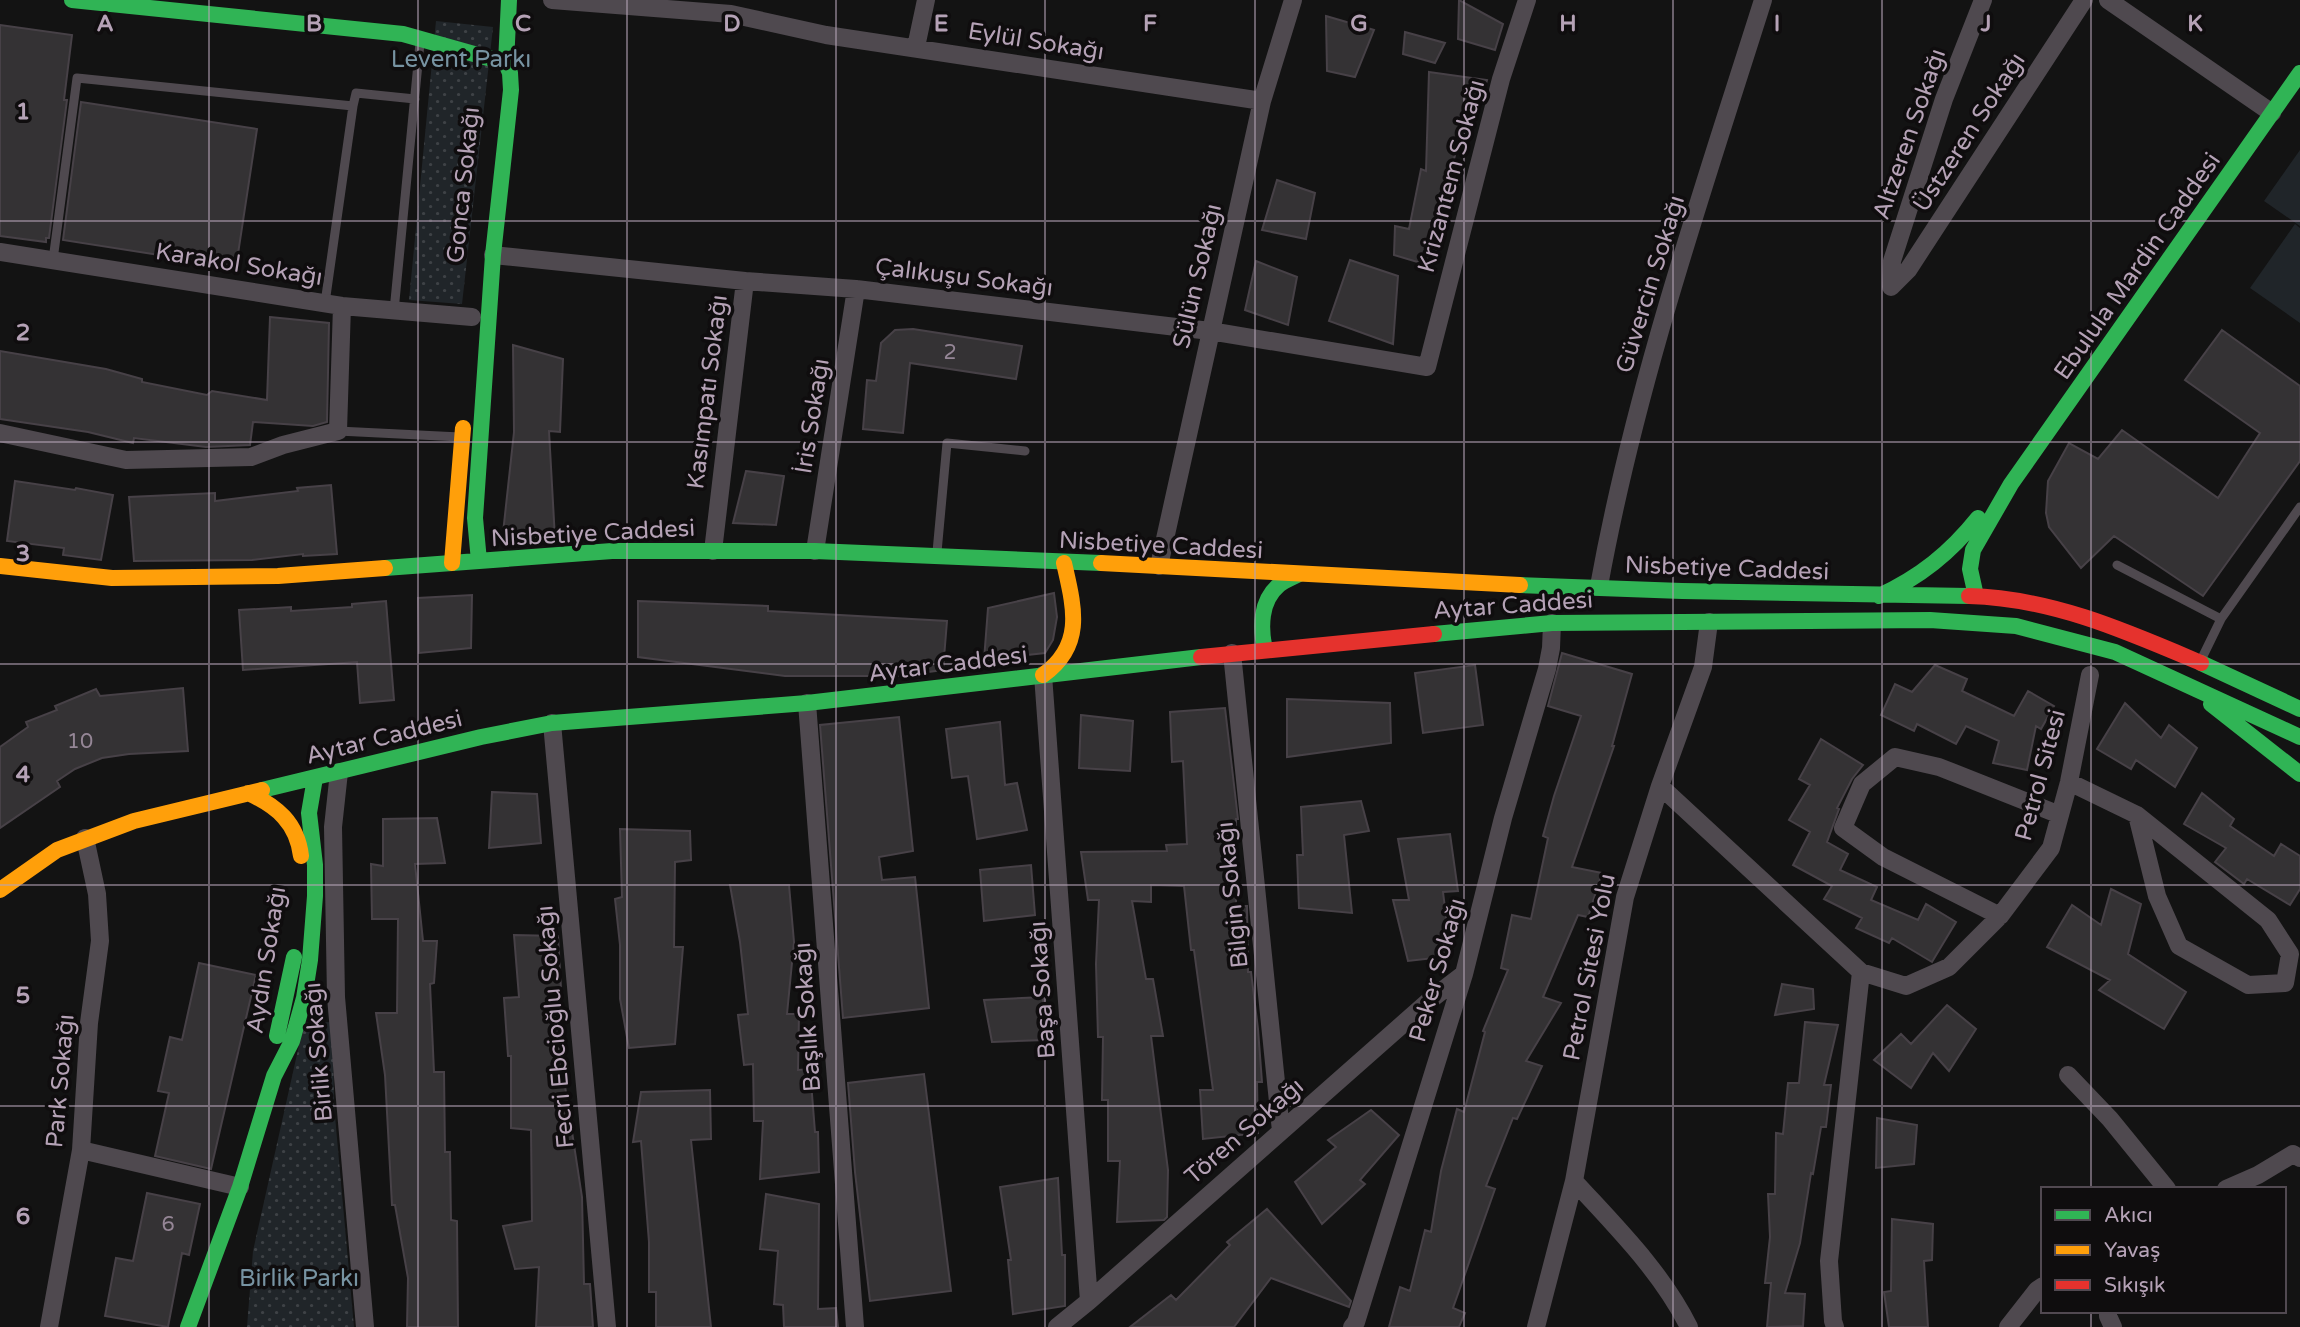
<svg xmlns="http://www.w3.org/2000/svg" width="2300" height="1327" viewBox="0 0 2300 1327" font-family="'Varela Round',sans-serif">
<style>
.grass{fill:url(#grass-dots)}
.pitch{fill:#202529}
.building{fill:#343234;stroke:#474147;stroke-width:2}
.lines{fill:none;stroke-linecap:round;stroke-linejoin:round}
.lane{stroke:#4f494f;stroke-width:9}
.street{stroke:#4f494f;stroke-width:18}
.fast{stroke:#30b455;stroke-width:16}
.slow{stroke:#ff9f0a;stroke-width:16}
.jam{stroke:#e5322d;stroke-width:16}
.grid{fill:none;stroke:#b5a2b6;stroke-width:2;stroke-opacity:0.55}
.labels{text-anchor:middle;stroke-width:7;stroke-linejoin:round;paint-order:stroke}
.number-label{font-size:21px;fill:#958696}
.street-label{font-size:24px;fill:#b5a2b6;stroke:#0f0d0e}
.park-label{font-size:24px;fill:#7793a2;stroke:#0f0d0e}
.grid-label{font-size:23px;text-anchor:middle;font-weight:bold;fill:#b5a2b6;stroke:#0f0d0e;stroke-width:7;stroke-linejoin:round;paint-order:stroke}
</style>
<defs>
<pattern id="grass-dots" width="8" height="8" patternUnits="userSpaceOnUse" patternTransform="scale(1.75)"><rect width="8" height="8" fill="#202529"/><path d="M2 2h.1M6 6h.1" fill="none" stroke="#3e4246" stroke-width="1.8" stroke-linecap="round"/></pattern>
</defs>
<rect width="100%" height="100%" fill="#131313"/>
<path class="grass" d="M436 21 493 27 462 304 409 300Z
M333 1022 334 1105 354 1327H247L253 1251 304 1023Z"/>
<path class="pitch" d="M2300 150V226L2264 201Z
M2295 224 2300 228V323L2250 288Z"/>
<path class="building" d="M1459 0 1503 24 1495 50 1458 39Z
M1326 16 1374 30 1355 77 1327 71Z
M0 25 72 35 64 100H67L49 238H46V242L0 236Z
M1405 32 1445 43 1435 63 1403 54Z
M1429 72 1487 80 1479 107 1468 104 1449 179 1459 183 1446 216 1431 266 1394 255 1395 226 1409 229 1421 169 1426 171Z
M81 102 257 129 236 267 63 240Z
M1277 180 1315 193 1306 239 1262 230Z
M1350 260 1398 276 1393 344 1329 321Z
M1256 261 1297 277 1288 325 1245 310Z
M270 317 329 323 327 422 313 426 253 422 250 445 206 447 134 438 133 443 88 432 0 419V351L106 369 142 379V382L207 395 212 391 267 400Z
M913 329 1022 346 1016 379 910 363 903 433 863 429 867 380 876 381 881 343 895 330Z
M2222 330 2300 386V461L2203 596 2114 536 2081 568 2049 527 2046 513 2048 481 2069 443 2098 459 2122 430 2218 498 2260 433 2185 380Z
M513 345 563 359 560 432 549 431 555 539 503 533 514 432Z
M746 471 784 476 776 525 733 523Z
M15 481 75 490 76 488 113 495 101 560 63 555 64 548 7 541Z
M331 485 337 554 303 556V554L252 560 134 561 129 497 215 493V501L298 491 297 488Z
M1054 593 1057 617 1053 640 1045 653 984 660 988 608Z
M472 595 471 648 419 653 418 598Z
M386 601 394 700 360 703 357 662 243 670 239 610 291 607V611L352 607V604Z
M638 601 768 606V611L947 621 943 670 897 676H785L638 657Z
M1562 653 1632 674 1612 746H1614L1572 867 1602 873 1588 917 1578 915 1543 997 1561 1003 1526 1061 1542 1066 1517 1119 1513 1118 1486 1186 1495 1189 1453 1308 1465 1313 1459 1327H1389L1400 1287 1410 1291 1425 1230 1431 1232 1441 1171 1457 1109 1464 1112 1485 1032 1483 1031 1508 970 1501 968 1512 915 1531 919 1548 838 1543 836 1554 796 1581 716 1548 706Z
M1475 665 1483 725 1423 733 1415 673Z
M1935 665 1967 679 1962 691 2014 716 2028 691 2054 706 2041 729 2036 726 2027 770 1993 763 1999 741 1966 726 1956 744 1917 724 1914 731 1881 715 1895 684 1912 692Z
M183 688 188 751 129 754 102 758 75 769 57 781 60 787 0 828V747L28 727 26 722 57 710 55 706 96 689 100 696Z
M1287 699 1390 703 1391 743 1287 757Z
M2125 703 2161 738 2169 725 2197 748 2175 787 2136 760 2131 769 2097 749Z
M1225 708 1238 819H1236V906H1247L1248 972H1251L1258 1029 1262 1082H1257L1258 1133 1203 1139 1200 1090H1213L1194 950H1191L1184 886 1151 885V902L1132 901 1146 979H1153L1163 1036H1151L1168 1170 1167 1217 1164 1220 1117 1222 1120 1161H1108V1100H1102L1103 1037H1098L1096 964 1099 900H1088L1081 852 1167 851 1166 845 1187 844 1183 761 1172 762 1170 712Z
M1081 715 1133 721 1130 771 1079 768Z
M899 717 913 851 879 857 882 880 915 877 929 1008 843 1018 820 725Z
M1000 722 1005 785 1017 783 1027 830 977 839 968 776 952 778 946 729Z
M1821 739 1863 765 1852 779 1837 808 1839 809 1827 842 1848 854 1840 870 1877 887 1871 900 1918 920 1926 904 1956 922 1932 962 1892 938 1889 943 1856 928 1862 918 1824 899 1832 886 1793 865 1810 832 1789 820 1810 785 1799 779Z
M492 792 537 794 541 843 489 848Z
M2202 793 2234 819 2230 826 2274 856 2281 844 2300 856V889L2290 905 2247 879 2244 884 2215 862 2226 848 2184 824Z
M1361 801 1369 831 1344 835 1352 913 1299 908 1297 855H1303L1301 807Z
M437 818 445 863 415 864 423 941H437L434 983 430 984 434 1072H444L445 1152H450L451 1220 457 1221 458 1327H407L408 1278 395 1205H392L385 1075 376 1013H397L398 919H372L371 864 383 866V819Z
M620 829 690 831 691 860 675 862 674 947H683L675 1044 629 1048 620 999V945L615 899 622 897Z
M1450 834 1458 891 1443 892 1451 956 1408 961 1393 900H1409L1398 839Z
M1031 865 1035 915 984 921 980 870Z
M730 885H789L794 942 787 1014H799L798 1070 810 1069 815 1132H818L819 1172 760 1179 763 1121H754L753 1064 744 1065 738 1015 748 1014 740 942Z
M2111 889 2141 904 2128 954 2186 992 2164 1029 2099 990 2110 980 2047 947 2072 905 2101 925Z
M514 935 558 936 561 989 550 988 582 1197 584 1284H590L593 1327H536L539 1267 515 1269 503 1226 532 1221 531 1130 511 1128V1056H508L504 998 519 997Z
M199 963 256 975 211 1169 155 1156 169 1093 158 1091 170 1037 182 1040Z
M1782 984 1813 989 1814 1009 1775 1015Z
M1043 997 1045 1040 992 1042 984 1000Z
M1947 1005 1976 1029 1949 1071 1933 1053 1911 1088 1874 1060 1901 1034 1911 1044Z
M1805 1022 1838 1025 1824 1085H1831L1826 1127H1821L1813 1174 1811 1173 1800 1243 1785 1293 1805 1294 1803 1326 1767 1327 1771 1283H1765L1770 1237 1768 1194H1775L1776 1133 1783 1134 1788 1083H1799Z
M924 1074 951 1291 870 1301 855 1172 848 1083Z
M710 1090 711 1139 691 1140 711 1327H656V1292H649V1242L641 1141 633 1142 641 1092Z
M1371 1110 1399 1135 1360 1180 1365 1184 1322 1224 1295 1182 1336 1147 1328 1140Z
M1877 1118 1917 1125 1914 1164 1876 1168Z
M1058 1178 1062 1255H1065V1306L1013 1314 1008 1260H1011L1000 1187Z
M147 1193 200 1204 189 1255 182 1253 168 1327 105 1316 116 1258 133 1261Z
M766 1194 819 1204 818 1309 836 1308 838 1327H784L783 1305 774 1304 778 1251 760 1249Z
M1267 1209 1351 1301 1349 1307 1271 1278 1234 1327H1130L1171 1295 1176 1300 1230 1245 1227 1242Z
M1892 1219 1933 1224 1932 1260 1924 1261 1928 1327H1889L1884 1292 1891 1291Z"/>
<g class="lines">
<path class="lane" d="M53 260 77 78 353 106
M325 303 353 106 356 93 415 99
M394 311 420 43
M338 431 460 437
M937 552 947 443 1025 451
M2117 565 2221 619
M2202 658 2221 619 2300 507"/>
<path class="street" d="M552 0 731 14 826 35 1262 101
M2108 0 2272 113
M916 47 926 0
M0 252 342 306 472 317
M493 255 745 281 856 289 1210 331 1427 367 1501 79 1527 0
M1891 287 1908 270 2084 0
M1891 287 1892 261 1944 99 1983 0
M0 433 126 460 251 457 283 445 338 431 342 306
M713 551 745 281
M815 551 856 289
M1159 566 1262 101 1293 0
M1599 586C1635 387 1702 193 1763 0
M1232 653 1281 1131
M1043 675 1089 1301
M807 703 855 1327
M552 723 607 1327
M339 772 333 827 336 997 365 1327
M2069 782 2137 815 2268 920 2290 954 2285 983 2248 985 2179 946 2157 896 2137 815
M1660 786 1861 972 1906 986 1949 967 2000 916 2051 848 2069 782 2090 675
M2000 916 1883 857 1843 828 1862 784 1895 757 1939 767 2060 815
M2068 1075 2110 1119 2167 1189
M81 1150 240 1187
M1574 1181C1616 1227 1661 1271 1689 1327
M2226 1189 2258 1175 2293 1154 2300 1158
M2108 1311V1316L2113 1327
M49 1327 81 1150 89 1023 100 941 97 894 85 838
M1057 1327 1089 1301 1430 1000 1464 974
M1352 1327 1356 1322 1464 974 1503 818 1547 669 1551 648 1552 623
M1536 1327 1574 1181 1625 897 1660 786 1703 667 1709 622
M1835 1327 1833 1321 1829 1261 1861 972
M2008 1327 2037 1290 2043 1286"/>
<path class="fast" d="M72 0 403 34 506 63
M479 561 475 518 493 255 511 90 510 73 506 63 509 0
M385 568 612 551H815L1101 563
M1520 585 1682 591 1969 596
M1879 596C1920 577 1950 553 1978 518
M1976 596 1970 569 1973 550 2011 484 2300 73
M1434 634 1552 623 1930 620 2016 626 2115 652 2300 737
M1265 650C1260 628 1260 601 1279 585 1285 580 1292 578 1299 574
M2201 663 2300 709
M2211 704 2300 774
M262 790 481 737 552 723 807 703 1201 657
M277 1036 294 957
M188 1327 240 1187 274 1076 292 1041 304 998 310 960 315 896V865L309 813 315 778"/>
<path class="slow" d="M452 563 463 428
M1101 563 1520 585
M0 566 112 578 278 576 385 568
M1043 675C1085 645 1074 607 1064 563
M248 793C277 806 297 823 301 856
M0 890 57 850 134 821 262 790"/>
<path class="jam" d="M1969 596C2051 598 2126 631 2201 663
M1201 657 1434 634"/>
</g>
<path class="grid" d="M209 0V1327M418 0V1327M627 0V1327M836 0V1327M1045 0V1327M1255 0V1327M1464 0V1327M1673 0V1327M1882 0V1327M2091 0V1189M0 221H2300M0 442H2300M0 664H2300M0 885H2300M0 1106H2300M2091 1311V1327"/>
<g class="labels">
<g class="number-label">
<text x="950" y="359">2</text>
<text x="80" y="748">10</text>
<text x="168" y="1231">6</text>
</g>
<g class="street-label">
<text transform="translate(1036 41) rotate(9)" y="8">Eylül Sokağı</text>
<text transform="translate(1969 132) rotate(-57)" y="8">Üstzeren Sokağı</text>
<text transform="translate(1909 134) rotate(-71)" y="8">Altzeren Sokağı</text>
<text transform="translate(1451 176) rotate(-75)" y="8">Krizantem Sokağı</text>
<text transform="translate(463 185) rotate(-84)" y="8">Gonca Sokağı</text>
<text transform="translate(239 264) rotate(9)" y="8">Karakol Sokağı</text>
<text transform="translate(2137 266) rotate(-55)" y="8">Ebulula Mardin Caddesi</text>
<text transform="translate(1197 276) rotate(-77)" y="8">Sülün Sokağı</text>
<text transform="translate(964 277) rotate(7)" y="8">Çalıkuşu Sokağı</text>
<text transform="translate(1650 284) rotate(-73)" y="8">Güvercin Sokağı</text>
<text transform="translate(707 392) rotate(-83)" y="8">Kasımpatı Sokağı</text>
<text transform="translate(812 416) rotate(-81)" y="8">İris Sokağı</text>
<text transform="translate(593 533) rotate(-3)" y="8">Nisbetiye Caddesi</text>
<text transform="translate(1161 545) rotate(3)" y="8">Nisbetiye Caddesi</text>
<text transform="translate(1727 568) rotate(2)" y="8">Nisbetiye Caddesi</text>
<text transform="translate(1513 605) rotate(-4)" y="8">Aytar Caddesi</text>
<text transform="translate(948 664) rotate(-7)" y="8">Aytar Caddesi</text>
<text transform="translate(384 737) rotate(-14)" y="8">Aytar Caddesi</text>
<text transform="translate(2040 775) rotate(-75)" y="8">Petrol Sitesi</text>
<text transform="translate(1232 895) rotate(-96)" y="8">Bilgin Sokağı</text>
<text transform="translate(266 960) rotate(-81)" y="8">Aydın Sokağı</text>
<text transform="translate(1589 967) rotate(-79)" y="8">Petrol Sitesi Yolu</text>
<text transform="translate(1437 970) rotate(-74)" y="8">Peker Sokağı</text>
<text transform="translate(1042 990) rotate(-94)" y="8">Başa Sokağı</text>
<text transform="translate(807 1017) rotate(-94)" y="8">Başlık Sokağı</text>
<text transform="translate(555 1027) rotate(-95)" y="8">Fecri Ebcioğlu Sokağı</text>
<text transform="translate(318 1052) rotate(-95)" y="8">Birlik Sokağı</text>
<text transform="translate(60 1081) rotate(-85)" y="8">Park Sokağı</text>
<text transform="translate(1244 1131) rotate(-41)" y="8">Tören Sokağı</text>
</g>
<g class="park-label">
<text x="461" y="67">Levent Parkı</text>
<text x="299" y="1286">Birlik Parkı</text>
</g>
</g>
<g class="grid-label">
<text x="105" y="31">A</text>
<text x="314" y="31">B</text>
<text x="523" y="31">C</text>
<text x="732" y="31">D</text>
<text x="941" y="31">E</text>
<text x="1150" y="31">F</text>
<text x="1359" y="31">G</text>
<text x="1568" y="31">H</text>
<text x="1777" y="31">I</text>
<text x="1986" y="31">J</text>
<text x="2195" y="31">K</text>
<text x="23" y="119">1</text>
<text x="23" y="340">2</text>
<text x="23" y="561">3</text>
<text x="23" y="782">4</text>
<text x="23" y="1003">5</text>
<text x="23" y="1224">6</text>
</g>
<rect x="2041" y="1187" width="245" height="126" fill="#0f0d0e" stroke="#514951" stroke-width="2"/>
<rect x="2055" y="1210" width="35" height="10" fill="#30b455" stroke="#514951" stroke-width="2"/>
<text x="2104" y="1222" font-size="21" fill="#b5a2b6">Akıcı</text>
<rect x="2055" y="1245" width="35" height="10" fill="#ff9f0a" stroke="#514951" stroke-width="2"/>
<text x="2104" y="1257" font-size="21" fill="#b5a2b6">Yavaş</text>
<rect x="2055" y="1280" width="35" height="10" fill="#e5322d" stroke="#514951" stroke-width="2"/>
<text x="2104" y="1292" font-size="21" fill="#b5a2b6">Sıkışık</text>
</svg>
